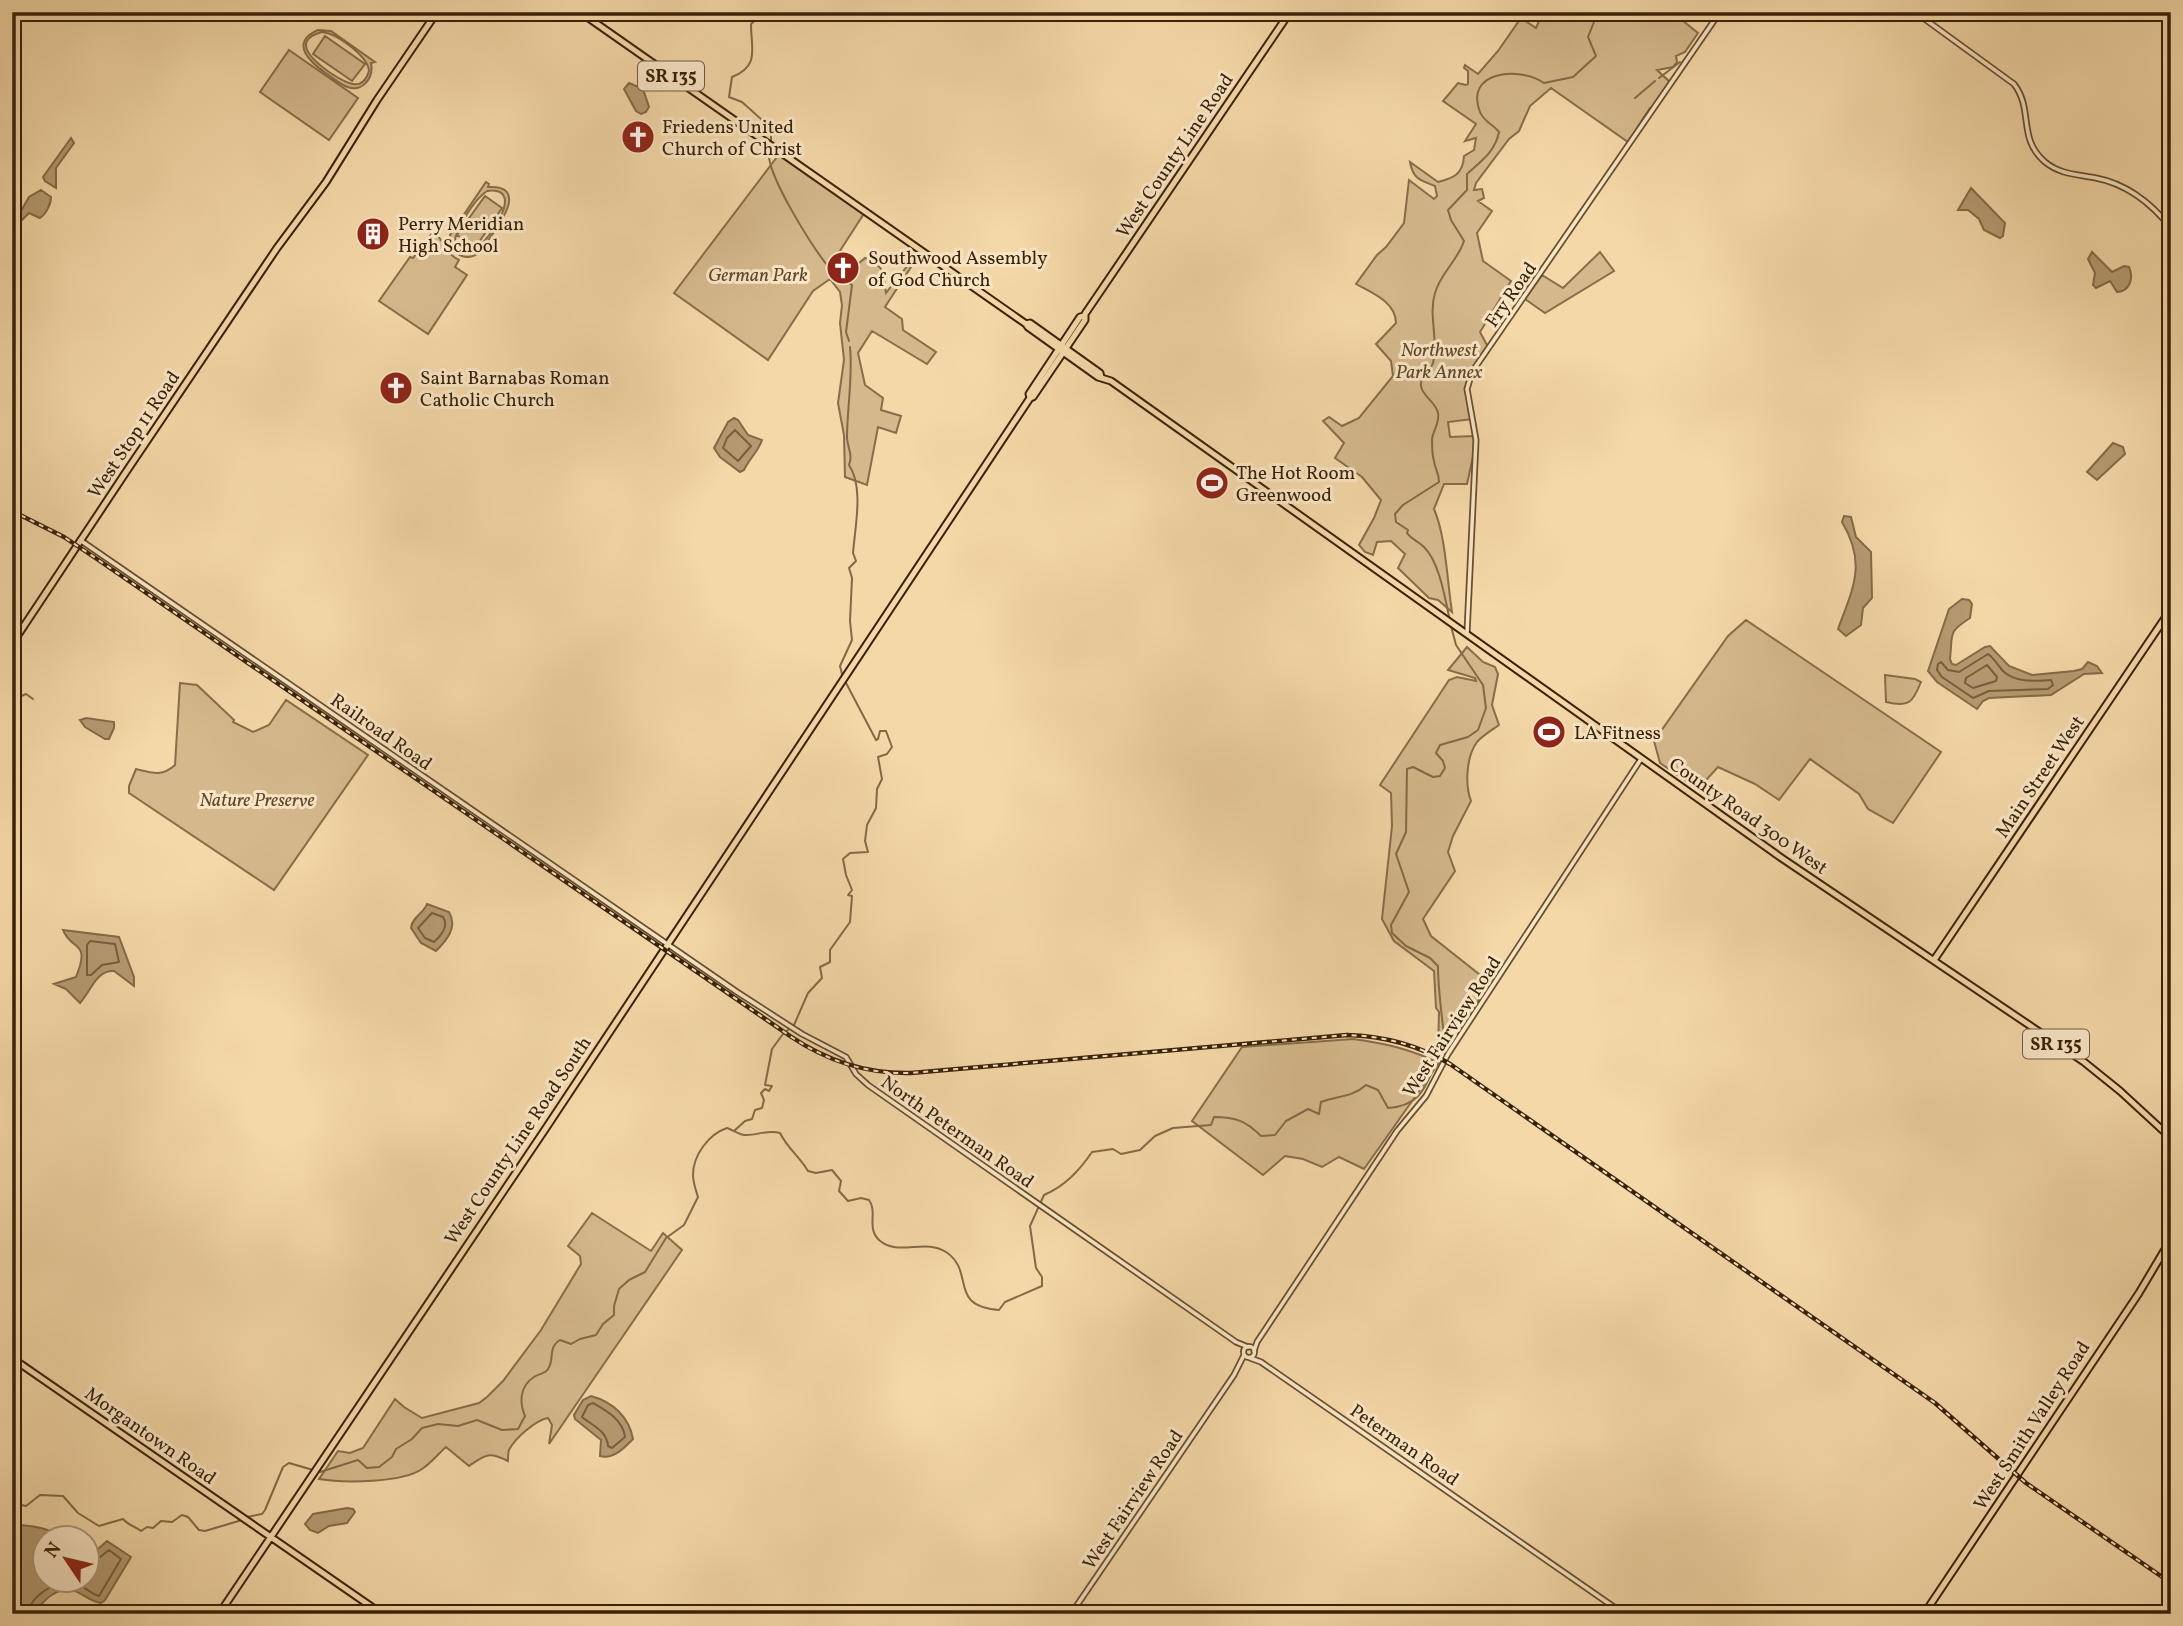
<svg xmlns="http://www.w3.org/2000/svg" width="2183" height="1626" viewBox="0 0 2183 1626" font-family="Vollkorn,serif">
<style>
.green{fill:#d5b98c;stroke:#876d49;stroke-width:2;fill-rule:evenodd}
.water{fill:#b59a71;stroke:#836a46;stroke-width:2}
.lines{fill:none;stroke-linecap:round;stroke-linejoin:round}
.shore{stroke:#775e3c;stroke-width:2}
.stream{stroke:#836a46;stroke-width:2}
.minor-casing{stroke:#684f2e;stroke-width:7}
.major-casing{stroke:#392106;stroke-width:9}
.minor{stroke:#f8e6c6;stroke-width:3.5}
.major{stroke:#f5d8a8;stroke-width:5}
.rail-casing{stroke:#392106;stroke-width:4.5}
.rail{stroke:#f8e6c6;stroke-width:2;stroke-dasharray:5;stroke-linecap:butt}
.labels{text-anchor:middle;stroke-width:6;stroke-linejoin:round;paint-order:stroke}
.shield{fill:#f8e6c6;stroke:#725c40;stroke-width:2}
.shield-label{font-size:18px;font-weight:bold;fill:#392106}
.poi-label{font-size:19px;fill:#392106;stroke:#f8e6c6;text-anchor:start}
.street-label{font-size:19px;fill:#392106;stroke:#f8e6c6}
.park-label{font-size:19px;font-style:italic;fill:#604728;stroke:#f8e6c6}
</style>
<rect width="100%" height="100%" fill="#f5d8a8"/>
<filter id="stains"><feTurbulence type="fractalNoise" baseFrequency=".00286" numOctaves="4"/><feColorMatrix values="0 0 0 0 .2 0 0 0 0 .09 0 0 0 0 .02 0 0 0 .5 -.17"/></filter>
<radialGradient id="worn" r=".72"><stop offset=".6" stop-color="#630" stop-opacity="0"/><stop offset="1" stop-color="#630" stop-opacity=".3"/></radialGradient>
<path class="green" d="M1529 12H1672L1698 33 1685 52 1676 56 1677 62 1673 67 1657 70 1671 83 1653 109 1650 108 1628 142 1551 88 1530 106 1519 131 1509 139 1476 183 1474 190 1482 189 1484 198 1478 201 1492 211 1477 233 1483 261 1511 281 1480 332 1488 347 1472 372 1467 389 1473 419 1448 422 1450 437 1474 436V452L1467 484H1444L1434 509C1446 537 1447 580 1452 612L1438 600 1429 598 1398 568 1405 554 1391 541 1377 542 1373 555 1365 552 1359 545 1374 518 1381 500 1362 477 1335 458 1344 443 1323 421 1329 417 1342 426 1359 418 1393 376 1391 361 1376 344 1396 323C1396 302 1372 293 1356 284L1377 255 1386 247 1404 223 1409 180 1434 199 1437 196 1435 186C1420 180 1413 179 1410 162L1438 182C1454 178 1463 174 1464 156L1474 150 1476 138 1465 141 1476 124 1443 101 1458 83 1466 85 1468 84V71L1464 68 1465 65 1478 74 1498 51 1521 18 1536 28 1539 21Z
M318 30 331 31 375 62 371 63C374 78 362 94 345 86 339 83 333 78 327 74 311 63 288 43 318 30ZM322 32C336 33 368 56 369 71 362 95 343 81 329 72 315 62 289 41 322 32Z
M325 36 365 64 352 81 313 54Z
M289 50 358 98 329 140 260 92Z
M780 153 865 212 836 257 852 269 865 258C887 268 882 272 886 293L908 265 911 267 885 307 902 319 903 330 936 352 927 364 872 331 858 353 865 385 883 398 881 410 901 416 896 433 878 427 867 485 845 477 844 435 838 403 844 360 840 323 842 305 840 292 830 279 813 291 768 360 674 293Z
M486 182 489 184 488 187C527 185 502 221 492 235 487 242 482 253 473 256 465 259 459 256 453 250L450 235ZM487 191C531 185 482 252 468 254 462 254 458 250 455 246 452 232 476 198 487 191Z
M485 196 502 208 475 248 457 235Z
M433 232C448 243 442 251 459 260L455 267 467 275 428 334 379 301 410 257 413 258Z
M1600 252 1614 271 1545 313 1525 299 1542 275 1563 288Z
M1746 620 1941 752 1893 823 1868 809 1859 794 1810 759 1779 800 1755 784 1718 767 1698 789 1660 763 1654 741 1728 636Z
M1467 647 1483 662 1495 667 1498 674 1492 705 1499 725C1492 730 1482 736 1477 742 1466 757 1465 785 1471 801L1453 836 1448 852 1455 871 1423 919 1431 936 1489 982 1477 1003 1463 1019 1451 1021 1448 1029 1452 1034 1447 1051H1438L1439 1012 1436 1008 1434 971 1394 941 1382 919 1392 826 1391 793 1380 785 1449 680 1457 677 1476 681 1475 678 1448 670Z
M1885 675 1915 679 1921 682C1913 702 1909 708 1886 702Z
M180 683 197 685 234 720 233 722 253 732 269 725 286 700 368 755 274 890 129 793V786L136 769C152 773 162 777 175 765Z
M1353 1039C1384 1043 1410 1049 1439 1063L1364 1169 1339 1157 1322 1167 1303 1159 1285 1156 1263 1175 1192 1121 1242 1047Z
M592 1213 651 1251 663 1233 682 1250 549 1444 552 1425 548 1418C536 1420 515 1438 509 1450 508 1452 508 1458 508 1461 488 1451 485 1455 469 1466L446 1447C438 1454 431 1463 422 1469 402 1483 343 1483 319 1479L338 1451 350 1453 363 1448 395 1399 404 1407 422 1418 479 1403 487 1397 503 1381 541 1330 581 1264 580 1256 568 1246Z"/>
<path class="water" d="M629 83 643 89 649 107 646 112 641 114 636 111 624 89Z
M71 138 74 143 56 168V188L45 181 43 177Z
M1971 188 2005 223 2003 236 2000 238 1984 230 1979 219 1968 210H1958Z
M41 190 51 197C51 204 46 214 40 218L29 213 22 220 17 218 29 197Z
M2092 252 2112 272 2124 266 2129 267C2134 278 2130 291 2117 292L2110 281 2096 288 2093 285 2095 273 2088 259Z
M734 418 738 420 748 435 762 440C758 452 749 459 744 470L740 472 720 457 714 448 728 422Z
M2113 443 2123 447 2125 454 2097 480 2087 472Z
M1844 516 1851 517 1856 537 1871 552 1872 598 1863 608 1861 625 1846 636 1838 629C1853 588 1867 564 1842 522Z
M1962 599 1969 600 1972 604 1970 618C1947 633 1953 633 1950 659L1952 664 1956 665 1985 647 1990 646 2009 666 2032 675 2074 671 2082 669 2088 662 2097 666 2102 673 2084 674 2051 695 1989 698 1983 701 1977 709 1937 682 1928 671 1949 609Z
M86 718 114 722V728L109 739H105L85 727 80 720Z
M427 904 449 912C458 927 447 940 436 951L421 943 411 928C412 917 424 913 427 904Z
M63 930 119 937 134 977V986L114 971C96 970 91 991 80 1003L66 989 54 984 76 977C91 940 72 952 63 930Z
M591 1396C613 1402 629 1417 633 1439 624 1448 613 1460 600 1456L601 1440 575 1419 574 1415 583 1400Z
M347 1508 353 1509 355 1512 347 1523 329 1526 318 1533 310 1530 305 1524 313 1514Z
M12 1524C26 1526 50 1526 58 1538H46V1580H88V1558L107 1541 131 1557 105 1600 101 1603C88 1602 79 1588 65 1590 40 1593 41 1621 12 1611Z"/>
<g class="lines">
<path class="shore" d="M735 430 751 446 738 461 723 448 727 438Z
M1988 654C1995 659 1998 666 2004 672 2017 683 2035 681 2051 680L2053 685 2048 689 1989 691 1973 698 1942 677 1937 670 1938 664 1941 662 1948 670 1959 672Z
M1987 665 1997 677 1996 681 1973 688 1965 683 1966 678Z
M432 913 443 917C449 926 441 936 434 942L425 938 418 928Z
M90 941 115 944 119 962 102 965 91 975H87V945Z
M593 1403C607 1411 623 1420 625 1437L612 1448 608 1446C607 1431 593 1426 582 1417L588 1405Z
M28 1614C30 1596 58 1578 75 1583 84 1586 91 1594 99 1596L121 1559 109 1550 94 1562 88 1563"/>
<path class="stream" d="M1659 78 1680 62
M1635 98 1655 81
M771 142V128L742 102 729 97 732 77C760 66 751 49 751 24L758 18 773 12
M769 148C763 171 814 249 830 269 835 275 845 280 852 285L846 332 849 341
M1450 621C1445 599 1440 563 1424 547 1418 541 1412 540 1407 533L1408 530 1396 522 1395 514 1403 505 1439 482C1439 473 1435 469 1434 461 1432 455 1432 446 1432 439 1433 431 1440 422 1438 413 1436 402 1422 396 1421 386 1420 376 1430 372 1433 363 1439 339 1428 316 1435 293 1440 274 1458 260 1464 241L1451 220 1448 210 1467 190V174C1481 161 1495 152 1499 132 1493 124 1484 122 1480 112 1464 71 1519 66 1544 83L1573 77 1596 56 1588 37 1598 12
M842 674 840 666 852 640 850 621 852 578 849 568 856 561 853 553C855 527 864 487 849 465 853 455 848 449 847 438 847 408 853 378 850 347
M12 700 26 694 33 699
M734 1131 745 1121 752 1119 755 1110 762 1108 764 1100 761 1093 765 1089 769 1091 772 1086 765 1085 772 1049 783 1034 794 1025 808 993 822 978 820 967 830 962V950L850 922 852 896 848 895 852 890 846 875 843 859 850 853 868 852 865 841 867 825 876 808 877 789 882 779 878 757 887 754 892 747 886 731H880L878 739 876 740 845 681
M12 1503 26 1506 40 1495 63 1496 78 1513 99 1526 123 1519C128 1525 134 1526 141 1531L147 1527 153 1528 161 1521 172 1522 182 1515 188 1517 199 1530 205 1531 242 1520
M247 1517 262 1514 265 1510 283 1467 289 1463 320 1472 358 1460 367 1468 379 1467 392 1457 396 1449 412 1439 422 1428 438 1424 458 1426 477 1420 502 1430 518 1429 525 1416C519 1402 520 1386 534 1377 539 1373 544 1375 548 1369 555 1360 547 1348 560 1340L571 1344 580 1339 596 1335 603 1324 614 1315V1306L619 1289 629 1280 645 1272 666 1238 684 1225 698 1197C696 1190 693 1183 693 1175 693 1155 709 1134 727 1128 733 1130 738 1134 744 1135 757 1136 767 1129 780 1133 788 1149 799 1156 808 1171L816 1173 832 1170 841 1181 839 1191 848 1201 861 1198 869 1200C878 1213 866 1227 879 1240 898 1257 925 1238 946 1252 976 1272 947 1306 999 1310L1005 1302 1042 1286V1277L1036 1268 1030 1226 1044 1195C1065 1186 1079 1171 1092 1152L1113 1149 1121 1154 1140 1150 1155 1136 1173 1128 1211 1125 1214 1117C1236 1117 1246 1121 1261 1136L1275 1135 1286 1121 1308 1109 1319 1114 1321 1102C1337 1096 1353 1097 1366 1085L1378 1090 1388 1108C1430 1105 1425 1075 1445 1048 1443 1020 1438 994 1438 966L1430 958 1406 946 1392 933 1391 925 1409 892 1396 854 1406 832 1407 769 1413 767 1433 777 1440 776 1445 768 1443 761 1436 753 1440 745 1468 737 1478 730 1486 708 1483 685 1456 645 1451 626"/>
<defs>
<path id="minor" d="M1915 12 2014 84C2034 110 2017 138 2045 162 2061 175 2077 174 2096 178 2127 184 2152 204 2171 228
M80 540 737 992 802 1034 846 1057 856 1074 868 1085 1236 1342 1248 1347
M1467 633 1476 440 1467 389 1472 372 1720 12
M1243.5 1352a5.5 5.5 0 1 1 11 0a5.5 5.5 0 1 1-11 0Z
M1254 1351 1257 1342 1397 1131 1426 1096 1448 1054 1641 759
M1250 1358 1261 1362 1624 1614
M1071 1614 1234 1375 1244 1355"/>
<path id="major" d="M580 12 1026 324 1028 327 1098 377 1111 381 1783 859 2084 1062 2120 1091 2171 1138
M1026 324 1030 323 1100 373 1101 377
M1030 398 1029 394 1080 317 1084 316
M12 644 126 472 277 248 326 182 377 100 437 12
M1934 960 2171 609
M12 1358 382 1614
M219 1614 546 1128 1030 398 1033 397 1085 320V314L1290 12
M1924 1614 2139 1293 2171 1239"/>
</defs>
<use href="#minor" class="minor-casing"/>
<use href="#major" class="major-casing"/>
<use href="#minor" class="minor"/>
<use href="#major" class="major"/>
<defs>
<path id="rail" d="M12 511 64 537 97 559 790 1036C827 1061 866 1074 911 1073L1347 1035C1384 1036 1418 1045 1450 1064L1935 1403 2026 1483 2171 1583"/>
</defs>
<use href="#rail" class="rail-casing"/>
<use href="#rail" class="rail"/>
</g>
<defs>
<symbol id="church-disc" viewBox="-11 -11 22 22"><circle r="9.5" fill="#8f2418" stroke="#f8e6c6"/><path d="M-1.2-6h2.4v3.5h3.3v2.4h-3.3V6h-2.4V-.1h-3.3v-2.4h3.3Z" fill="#fff"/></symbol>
<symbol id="building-disc" viewBox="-11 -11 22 22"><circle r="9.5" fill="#8f2418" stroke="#f8e6c6"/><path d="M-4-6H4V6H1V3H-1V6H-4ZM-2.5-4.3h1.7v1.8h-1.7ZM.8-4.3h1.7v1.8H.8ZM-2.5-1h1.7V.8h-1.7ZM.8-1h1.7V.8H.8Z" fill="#fff"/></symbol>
<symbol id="stadium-disc" viewBox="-11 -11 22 22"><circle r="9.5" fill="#8f2418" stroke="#f8e6c6"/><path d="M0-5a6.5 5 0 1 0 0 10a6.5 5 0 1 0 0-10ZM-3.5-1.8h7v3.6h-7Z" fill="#fff"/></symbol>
</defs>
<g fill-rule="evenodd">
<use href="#church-disc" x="619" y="118" width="38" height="38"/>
<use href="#building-disc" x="354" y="215" width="38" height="38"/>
<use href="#church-disc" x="824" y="249" width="38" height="38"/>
<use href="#church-disc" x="377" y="369" width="38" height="38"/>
<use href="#stadium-disc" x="1193" y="464" width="38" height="38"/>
<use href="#stadium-disc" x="1530" y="713" width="38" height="38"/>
</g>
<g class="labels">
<g class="shield">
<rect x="638" y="61.5" width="66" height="29" rx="5"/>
<rect x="2023" y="1029.5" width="66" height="29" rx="5"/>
</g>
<g class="shield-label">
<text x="671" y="82">SR 135</text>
<text x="2056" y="1050">SR 135</text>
</g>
<g class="poi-label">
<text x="662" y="133">Friedens United<tspan x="662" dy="22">Church of Christ</tspan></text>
<text x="398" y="230">Perry Meridian<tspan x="398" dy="22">High School</tspan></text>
<text x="868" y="264">Southwood Assembly<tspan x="868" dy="22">of God Church</tspan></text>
<text x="420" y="384">Saint Barnabas Roman<tspan x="420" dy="22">Catholic Church</tspan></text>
<text x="1236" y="479">The Hot Room<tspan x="1236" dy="22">Greenwood</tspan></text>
<text x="1574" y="739">LA Fitness</text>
</g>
<g class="street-label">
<text transform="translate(1174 155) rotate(-56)" y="7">West County Line Road</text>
<text transform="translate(1510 294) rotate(-55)" y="7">Fry Road</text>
<text transform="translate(133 434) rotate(-56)" y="7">West Stop 11 Road</text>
<text transform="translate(382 731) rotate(35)" y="7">Railroad Road</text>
<text transform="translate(2039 776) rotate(-56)" y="7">Main Street West</text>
<text transform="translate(1749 815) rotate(35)" y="7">County Road 300 West</text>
<text transform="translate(1451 1026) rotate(-57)" y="7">West Fairview Road</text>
<text transform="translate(958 1131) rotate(35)" y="7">North Peterman Road</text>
<text transform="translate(517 1140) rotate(-56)" y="7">West County Line Road South</text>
<text transform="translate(2031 1425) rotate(-57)" y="7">West Smith Valley Road</text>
<text transform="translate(151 1435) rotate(35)" y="7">Morgantown Road</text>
<text transform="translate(1405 1444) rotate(35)" y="7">Peterman Road</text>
<text transform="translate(1132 1499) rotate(-56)" y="7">West Fairview Road</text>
</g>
<g class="park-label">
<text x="758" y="281">German Park</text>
<text x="1439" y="356">Northwest<tspan x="1439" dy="22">Park Annex</tspan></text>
<text x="257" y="806">Nature Preserve</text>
</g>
</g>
<rect width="2183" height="1626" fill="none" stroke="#f5d8a8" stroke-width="42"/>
<rect x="14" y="14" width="2155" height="1598" fill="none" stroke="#392106" stroke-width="3.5"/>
<rect x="21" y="21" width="2141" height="1584" fill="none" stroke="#392106" stroke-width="2"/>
<g transform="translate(66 1559) rotate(305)"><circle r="33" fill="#f8e6c6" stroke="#ac9779" stroke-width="2"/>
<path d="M0-5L12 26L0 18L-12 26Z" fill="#8f2418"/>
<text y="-10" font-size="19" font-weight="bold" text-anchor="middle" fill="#392106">N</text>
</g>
<rect width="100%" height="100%" filter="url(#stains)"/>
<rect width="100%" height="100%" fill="url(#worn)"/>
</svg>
